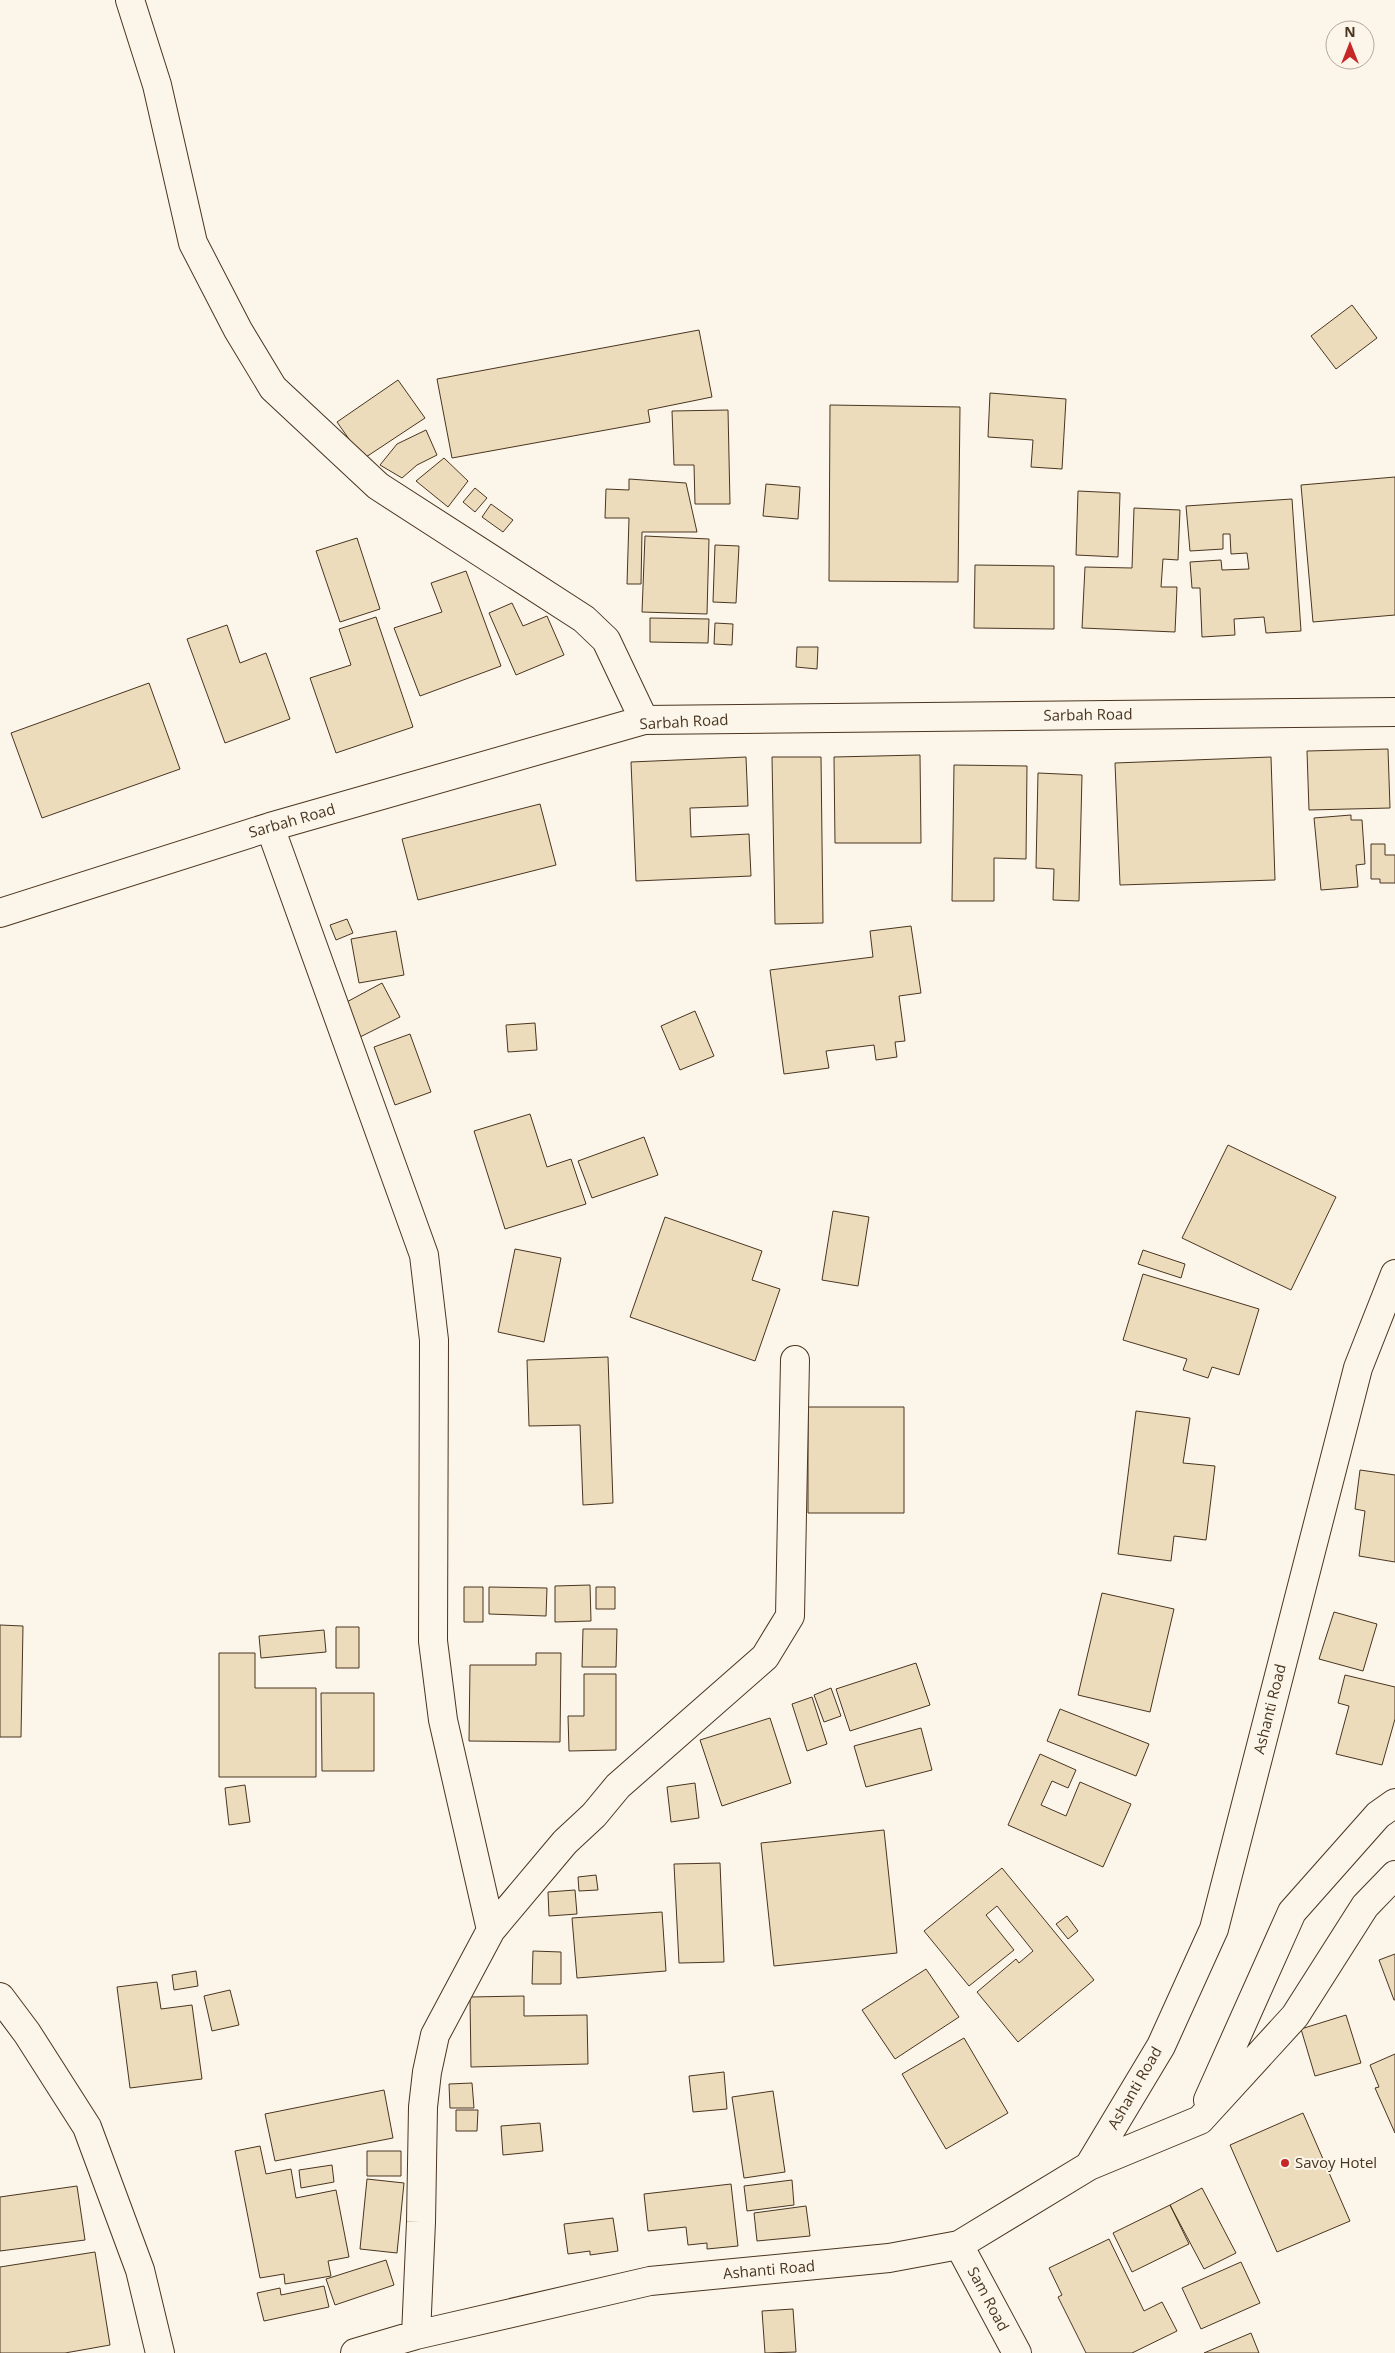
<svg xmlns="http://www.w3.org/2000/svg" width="1395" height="2353" viewBox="0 0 1395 2353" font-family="'Open Sans',sans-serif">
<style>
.building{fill:#ecdcbc;stroke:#4a3520}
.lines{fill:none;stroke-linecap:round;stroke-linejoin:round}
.minor-casing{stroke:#4a3520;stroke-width:30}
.minor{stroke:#fbf6e9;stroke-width:28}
.poi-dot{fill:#c62828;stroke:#fbf6e9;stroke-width:2}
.labels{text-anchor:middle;stroke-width:4;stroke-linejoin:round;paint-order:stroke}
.street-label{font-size:15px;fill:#4a3520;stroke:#fbf6e9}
.poi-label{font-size:15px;fill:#4a3520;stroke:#fbf6e9;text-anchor:start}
</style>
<rect width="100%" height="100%" fill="#fbf6e9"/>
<path class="building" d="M1352 305 1377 338 1336 369 1311 336Z
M699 330 712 397 648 410 650 422 452 458 437 379Z
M398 380 425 418 363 459 337 422Z
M990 393 1066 399 1062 469 1031 467 1033 440 988 437Z
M830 405 960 407 958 582 829 581Z
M728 410 730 504H695L694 465H674L672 411Z
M426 430 437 455 417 465 402 478 380 465 397 444Z
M444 458 468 481 448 507 416 481Z
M1395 477V615L1313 622 1301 485Z
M629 479 686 483 697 532H642L641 584H627L629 518H605L606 489 629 490Z
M766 484 800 487 798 519 763 516Z
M475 488 487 498 475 512 463 502Z
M1078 491 1120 493 1118 557 1076 555Z
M1292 499 1301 631 1266 633 1264 617 1234 619 1235 635 1202 637 1200 588H1192L1190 562 1221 560 1222 570 1249 569 1247 553 1231 554 1230 534H1223V549L1190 551 1186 506Z
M491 504 513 520 503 532 482 517Z
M1134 508 1180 510 1178 560 1163 559 1161 587H1177L1175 632 1082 628 1085 567 1132 568Z
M645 536 709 539 707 614 642 612Z
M357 538 380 609 340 622 316 551Z
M715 545 739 546 736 603 713 602Z
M975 565 1054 566V629L974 628Z
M466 571 501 666 420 696 394 628 442 612 431 583Z
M512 603 523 626 547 616 564 655 516 675 489 613Z
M376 617 413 727 336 753 310 678 351 665 339 629Z
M650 618 709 619 708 643 650 642Z
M715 623 733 624 732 645 714 644Z
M227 625 240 663 266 653 290 719 225 743 187 639Z
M797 647H818L817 669 796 667Z
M149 683 180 769 42 818 11 733Z
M1388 749 1390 808 1309 810 1307 751Z
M920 755 921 843H835L834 757Z
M746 757 748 806 690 808 691 837 749 834 751 876 636 881 631 762Z
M772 757H821L823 923 775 924Z
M1271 757 1275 880 1120 885 1115 763Z
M954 765 1027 766 1026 859 994 858V901H952Z
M1038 773 1082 775 1079 901 1053 900 1054 869 1036 868Z
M540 804 556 865 418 900 402 839Z
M1351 815V820H1362L1365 864 1356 865 1358 887 1321 890 1314 818Z
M1371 844H1385V855H1395V883H1380V879H1371Z
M347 919 353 933 336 940 330 925Z
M911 926 921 993 899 996 905 1041 895 1042 897 1057 876 1060 874 1045 826 1051 829 1068 784 1074 770 970 873 957 870 931Z
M396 931 404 975 359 983 351 939Z
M382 983 400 1017 360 1037 343 1004Z
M695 1011 714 1056 680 1070 661 1026Z
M535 1023 537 1050 508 1052 506 1025Z
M410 1034 431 1092 395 1105 374 1047Z
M530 1114 547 1167 571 1159 586 1204 505 1229 474 1131Z
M644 1137 658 1175 592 1198 578 1161Z
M1228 1145 1336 1197 1291 1290 1182 1238Z
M833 1211 869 1217 858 1286 822 1280Z
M665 1217 762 1251 752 1280 780 1289 755 1361 630 1317Z
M515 1249 561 1258 544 1342 498 1332Z
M1143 1250 1185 1264 1181 1278 1138 1264Z
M1143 1274 1259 1309 1239 1375 1212 1367 1208 1378 1183 1370 1187 1359 1123 1340Z
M608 1357 613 1503 583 1505 580 1425 529 1426 527 1360Z
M808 1407H904V1513H808Z
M1136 1411 1190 1418 1183 1463 1215 1466 1206 1540 1174 1536 1171 1561 1118 1554Z
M1360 1470 1395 1475V1562L1359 1556 1365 1511 1355 1509Z
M590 1585 591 1621 555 1622V1586Z
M464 1587H483V1622H464Z
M489 1587 547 1588 546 1616 489 1614Z
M596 1587H615V1609H596Z
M1102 1593 1174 1609 1150 1712 1078 1695Z
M1334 1612 1377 1624 1363 1671 1319 1659Z
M0 1625 23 1626 21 1737H0Z
M336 1627H359V1668H336Z
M583 1629H617L616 1667H582Z
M324 1630 326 1652 261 1658 259 1636Z
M219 1653H255V1688H316V1777H219Z
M536 1653H561L560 1742 469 1741 470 1665H536Z
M916 1663 930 1705 850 1731 836 1689Z
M584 1674H616V1750L569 1751 568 1716H584Z
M1345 1675 1395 1687V1719L1382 1765 1336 1754 1349 1706 1338 1703Z
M831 1688 841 1716 824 1722 814 1695Z
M321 1693H374V1771H322Z
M812 1697 827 1744 807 1751 792 1704Z
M1060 1709 1149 1744 1136 1776 1047 1741Z
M770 1718 791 1783 722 1806 700 1740Z
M921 1728 932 1770 866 1787 854 1746Z
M1040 1754 1076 1770 1068 1788 1052 1781 1041 1805 1066 1816 1080 1782 1131 1804 1103 1867 1008 1825Z
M695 1783 699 1818 671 1822 667 1787Z
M245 1785 250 1822 229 1825 225 1788Z
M884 1830 897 1953 774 1966 761 1843Z
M720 1863 724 1962 679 1963 674 1864Z
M1002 1868 1094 1980 1018 2042 977 1992 1016 1959 1019 1963 1033 1951 997 1906 986 1915 1014 1950 969 1986 924 1931Z
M596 1875 598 1890 579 1891 578 1877Z
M575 1890 577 1914 549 1916 548 1892Z
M662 1912 666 1971 577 1978 572 1918Z
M1067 1916 1078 1931 1068 1939 1056 1924Z
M533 1951 561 1952V1984H532Z
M1395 1954V2000H1394L1379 1960Z
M926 1969 959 2017 895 2059 862 2010Z
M196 1971 198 1986 174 1990 172 1975Z
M157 1982 161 2009 192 2005 202 2079 130 2088 117 1987Z
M230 1990 239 2025 212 2031 204 1996Z
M524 1996V2016L587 2015 588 2064 471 2067 470 1997Z
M1346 2015 1361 2063 1315 2076 1301 2029Z
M964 2038 1008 2113 946 2149 902 2074Z
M1395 2054V2133L1375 2088 1379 2087 1370 2065Z
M724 2072 727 2109 693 2112 689 2076Z
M472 2083 474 2108H450L449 2084Z
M384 2090 393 2138 275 2161 265 2114Z
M773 2091 785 2172 744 2178 732 2097Z
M456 2110H478L477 2131H456Z
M1303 2113 1350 2221 1277 2252 1230 2145Z
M540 2123 543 2151 503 2155 501 2126Z
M260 2146 266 2174 291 2169 296 2198 336 2190 349 2257 328 2261 331 2276 285 2284 284 2274 260 2278 235 2151Z
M367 2151H401V2176H367Z
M332 2165 334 2182 301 2188 299 2170Z
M367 2179 404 2183 397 2253 360 2249Z
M792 2180 794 2205 747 2211 744 2186Z
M731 2184 738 2246 707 2249V2243L688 2245 686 2227 648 2231 644 2194Z
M77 2186 85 2240 0 2251V2197Z
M1202 2188 1236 2253 1204 2269 1170 2205Z
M1170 2205 1189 2244 1132 2272 1113 2233Z
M806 2206 810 2236 757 2241 754 2213Z
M613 2218 618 2251 590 2255V2251L568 2254 564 2224Z
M1109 2239 1144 2311 1162 2302 1177 2331 1132 2353H1086L1058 2297 1062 2295 1049 2268Z
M95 2252 110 2345 65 2353H0V2267Z
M386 2260 394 2285 335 2305 326 2279Z
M1241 2262 1260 2303 1201 2329 1182 2288Z
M324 2286 329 2307 264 2321 257 2293 280 2288 281 2295Z
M793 2309 796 2352 765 2353 762 2311Z
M1251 2333 1259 2353H1204Z"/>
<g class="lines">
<defs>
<path id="minor" d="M130 0 157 85 193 243 238 330 273 388 378 486 584 619 606 640 644 720
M270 827 424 1255 434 1340 433 1641 443 1720 491 1930
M0 913 270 827 644 720 1395 712
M0 1997 27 2033 87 2127 140 2270 160 2353
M1208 2100 1292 1912 1378 1815 1395 1803
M1089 2166 1200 2120 1295 2016 1365 1906 1395 1875
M959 2245 1017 2353
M416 2335 421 2222 423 2107 427 2072 435 2035 491 1930 565 1842 594 1815 618 1786 765 1657 790 1616 795 1360
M355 2353 416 2335 650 2281 889 2258 959 2245 1089 2166 1161 2046 1214 1929 1358 1368 1395 1274"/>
</defs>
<use href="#minor" class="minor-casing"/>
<use href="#minor" class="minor"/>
</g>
<circle class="poi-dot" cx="1285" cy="2163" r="5"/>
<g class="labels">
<g class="street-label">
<text transform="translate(1088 715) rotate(-1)" y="5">Sarbah Road</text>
<text transform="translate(684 722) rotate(-3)" y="5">Sarbah Road</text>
<text transform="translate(292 821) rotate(-16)" y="5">Sarbah Road</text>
<text transform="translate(1270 1709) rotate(-76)" y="5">Ashanti Road</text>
<text transform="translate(1135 2088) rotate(-60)" y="5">Ashanti Road</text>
<text transform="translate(769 2270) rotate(-5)" y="5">Ashanti Road</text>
<text transform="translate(988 2299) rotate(62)" y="5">Sam Road</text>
</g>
<g class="poi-label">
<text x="1295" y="2168">Savoy Hotel</text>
</g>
</g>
<g transform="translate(1350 45)"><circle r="24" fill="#fbf6e9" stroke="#b4a999"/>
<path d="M0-4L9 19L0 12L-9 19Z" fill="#c62828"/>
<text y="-8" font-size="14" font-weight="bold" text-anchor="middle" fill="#4a3520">N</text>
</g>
</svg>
